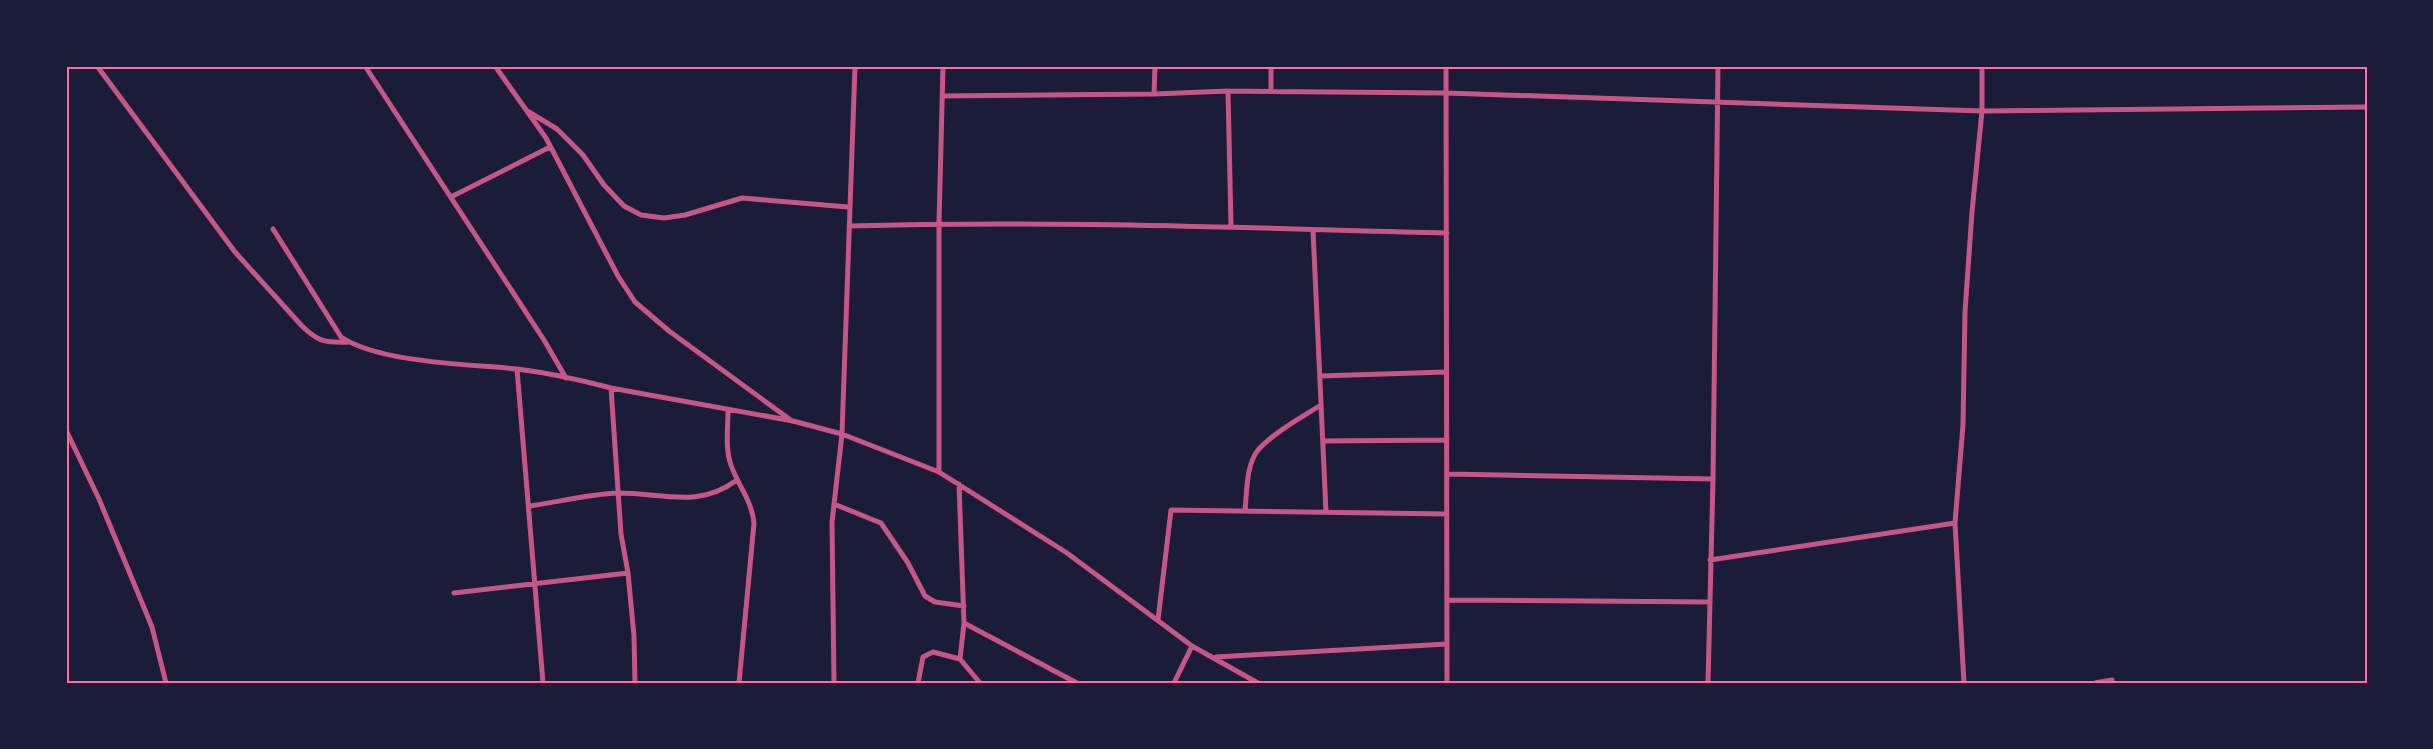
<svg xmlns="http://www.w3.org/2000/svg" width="2433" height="749" viewBox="0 0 2433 749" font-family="'Zilla Slab',serif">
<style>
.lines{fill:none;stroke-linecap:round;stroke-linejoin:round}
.minor{stroke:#c65784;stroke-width:5}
.neatline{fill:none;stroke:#ff6b9d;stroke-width:2}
</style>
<rect width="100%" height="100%" fill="#1b1b3a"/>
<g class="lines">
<path class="minor" d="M97 66 235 252 302 326C318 342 326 343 349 342
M365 66 544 340 566 378
M495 66 546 138 618 276 635 302 669 331 792 421
M1446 66 1447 683
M1228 91 1231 226
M1271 91V66
M1154 94 1155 66
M942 96 1154 94 1228 91 1446 93 1982 111 2367 107
M529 112 557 129 583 155 604 185 624 206 641 215 664 218 685 215 742 198 848 207
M451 197 550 147
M849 226C1048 220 1247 228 1447 233
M273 229 341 337C380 363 468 364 517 369 549 373 581 380 611 388L793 421 842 434 939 472 1067 553 1192 646 1258 683
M1313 230 1326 512
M517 369 543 683
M1320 376 1446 372
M611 388 621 534 628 573 634 636 635 683
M728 411C728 428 725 448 731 465 739 488 751 498 754 523L739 683
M66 430 99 499 152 627 166 683
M1323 441 1447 440
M939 472V223L943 66
M1448 474 1713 479
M959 484 964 623 960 659
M834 504 881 523 908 563 925 596 935 602 964 606
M530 506C559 502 589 494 618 493 663 493 698 509 737 480
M1245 510C1247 492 1246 465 1258 450 1273 433 1302 417 1321 405
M1710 560 1955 523
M454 593 628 573
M1447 600 1709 602
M1158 620 1171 510 1447 514
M964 623 1077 683
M1216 657 1447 644
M834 683 832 522 842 434 855 66
M918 683 923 657 933 652 960 659 980 683
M1174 683 1192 646
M1708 683 1713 479 1718 66
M1964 683 1955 523 1963 425 1965 312 1972 212 1982 111V66
M2095 683 2112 680"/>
</g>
<rect width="2433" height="749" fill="none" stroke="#1b1b3a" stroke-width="135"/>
<rect x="68" y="68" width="2298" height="614" class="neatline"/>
</svg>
